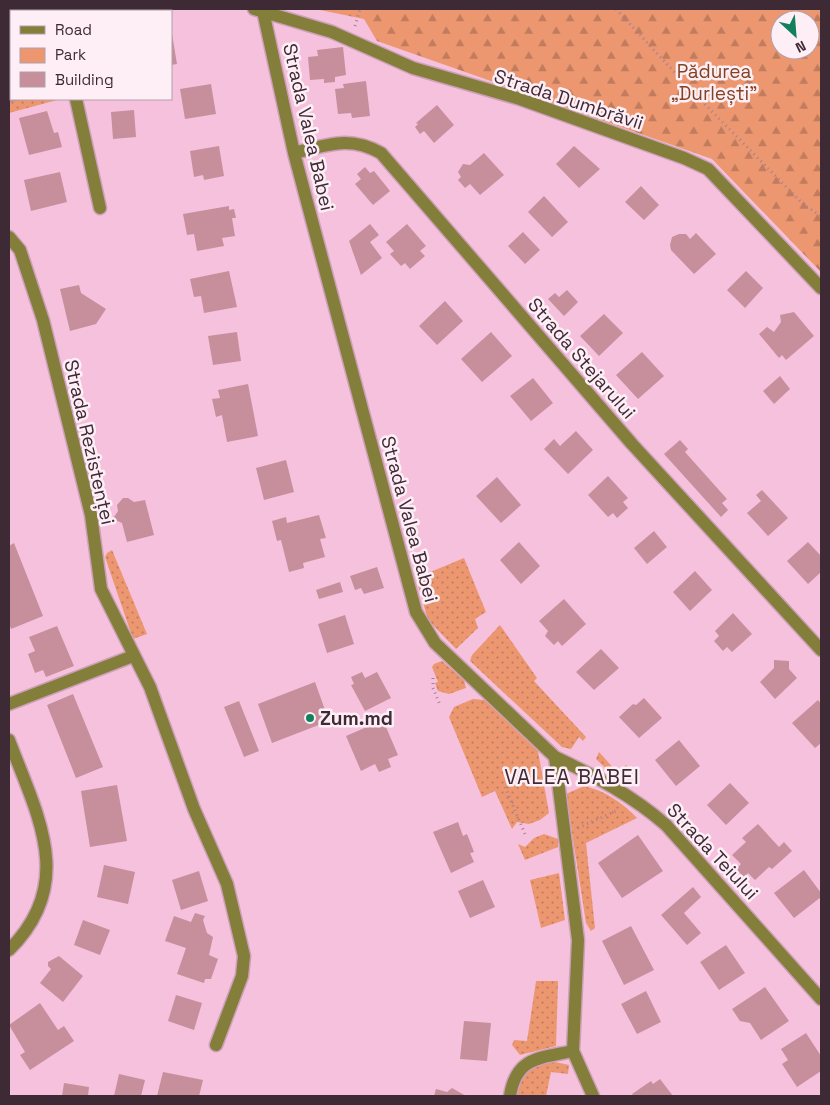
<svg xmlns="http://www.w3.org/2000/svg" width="830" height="1105" viewBox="0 0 830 1105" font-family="'Space Grotesk',sans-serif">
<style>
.green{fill:url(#green-dots)}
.forest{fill:url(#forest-firs);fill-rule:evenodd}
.building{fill:#c78f9b}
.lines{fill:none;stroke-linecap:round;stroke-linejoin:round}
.minor-casing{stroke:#cda0b8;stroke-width:15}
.path{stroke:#a57f94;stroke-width:3;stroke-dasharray:1 4;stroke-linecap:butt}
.minor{stroke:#837e39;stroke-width:12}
.poi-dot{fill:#11805d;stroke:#feeef6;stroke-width:2}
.labels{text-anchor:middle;stroke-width:5;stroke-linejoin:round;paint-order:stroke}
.park-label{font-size:19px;fill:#854221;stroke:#feeef6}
.street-label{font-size:19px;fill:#3e2a35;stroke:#feeef6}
.poi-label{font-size:19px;font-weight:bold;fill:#3e2a35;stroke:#feeef6;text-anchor:start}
.quarter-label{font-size:21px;letter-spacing:1px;fill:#3e2a35;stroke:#feeef6}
</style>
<defs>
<pattern id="green-dots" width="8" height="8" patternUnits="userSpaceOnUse" patternTransform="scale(1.25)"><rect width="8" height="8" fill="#ec9770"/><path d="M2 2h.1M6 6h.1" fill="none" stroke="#c17b5d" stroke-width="1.8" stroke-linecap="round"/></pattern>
<pattern id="forest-firs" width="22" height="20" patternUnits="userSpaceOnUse" patternTransform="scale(1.25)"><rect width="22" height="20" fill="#ec9770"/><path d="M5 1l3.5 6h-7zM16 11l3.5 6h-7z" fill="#c17b5d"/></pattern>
</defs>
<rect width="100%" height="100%" fill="#f5c1dd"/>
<path class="green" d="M9 9H41L42 11H11V99H61L9 113Z
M112 550 147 634 133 639 105 557 107 553Z
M464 558 486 612 475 619 478 628 456 649 428 620 416 578Z
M500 625 537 678 534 681 586 737 583 741 579 737 571 749 562 747 470 661 472 655Z
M442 661 464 680 466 688 449 694 438 691 435 683 438 682 432 667 434 664Z
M473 699 485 700 538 751 549 813 540 820 529 824 517 822 512 829 495 791 482 797 449 717 454 707Z
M599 752 617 772 626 765 636 775 626 784 620 782 596 759Z
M584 786C605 791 622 802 637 818L586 843 595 928 591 931 586 923 566 794Z
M544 834 558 839V847L525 860 518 844 525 847 534 838Z
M559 873 565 920 541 928 530 880Z
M536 981H558L556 1046 520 1055 512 1045 514 1040 527 1041Z
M555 1062 569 1065 568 1074 551 1072 546 1096H517C520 1074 533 1064 555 1062Z"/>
<path class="forest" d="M315 9H821V272L712 159 377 41 364 19ZM780 20H810V50H780Z"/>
<path class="building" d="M9 9H15L16 11H11V99H23L9 103Z
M171 28 177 64 171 65Z
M343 47 346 75 335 77V82L324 83V79L310 80 308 57 318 56 317 50Z
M366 81 370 116 352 118 351 113 338 114 335 89 344 88 343 84Z
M211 84 216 114 185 119 180 89Z
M437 105 454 125 434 143 424 131 420 134 415 127 418 124 416 123Z
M134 110 136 137 113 139 111 112Z
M47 111 54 133 58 132 62 147 29 155 19 118Z
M219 146 224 176 204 180 203 175 194 177 190 151Z
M574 146 600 169 579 188 556 164Z
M484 153 504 175 480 195 470 184 465 188 458 180 461 177 458 172 463 164 470 165Z
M365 167 370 173 374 171 390 191 373 205 355 184 361 179 357 174Z
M60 172 67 202 31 211 24 180Z
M641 186 659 205 644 220 625 202Z
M544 196 568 222 552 237 528 212Z
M229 206V210L234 209 236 218H232L235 236 222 238 224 246 197 251 194 234 187 235 183 214Z
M370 224 379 235 370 242 382 258 361 275 349 241Z
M407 224 426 246 420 251 425 256 410 269 405 263 401 266 390 254 394 251 386 242Z
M523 232 540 250 525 264 508 246Z
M696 233 716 254 694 274 671 250 670 245 672 237 679 234H686L690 239Z
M229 271 237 307 204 313 201 296 194 297 190 279Z
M746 271 763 288 745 308 727 290Z
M79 285 81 293 106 309 96 324 70 331 60 289Z
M567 290 578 302 564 316 548 299 555 293 559 297Z
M445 301 463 321 437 345 419 326Z
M794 312 814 336 786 360 782 355 779 358 759 334 767 327 774 332 781 322 780 315Z
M604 314 623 333 599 356 580 336Z
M237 332 241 361 213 365 208 336Z
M491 332 512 356 482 382 461 359Z
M642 352 664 376 638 399 616 375Z
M780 376 790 389 774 404 763 391Z
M533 378 553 403 531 421 510 396Z
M248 384 258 436 227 442 222 415 216 417 212 399 220 398 218 390Z
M576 431 593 450 568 474 544 449 554 439 560 446Z
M680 440 688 449 685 452 727 499 722 503 728 510 721 517 664 454Z
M286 460 294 492 264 500 256 468Z
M608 476 628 498 623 502 628 508 617 518 613 513 608 517 588 495Z
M497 477 521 505 501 523 476 496Z
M762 490 788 518 768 536 747 513 761 501 756 495Z
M123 498H128L134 502 145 500 154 535 127 542 122 523 115 520 114 517 118 511 117 505Z
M319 515 326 538 320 539 325 557 303 563 304 568 289 572 281 540 277 541 272 521 286 517 287 523Z
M654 531 667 547 647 564 634 548Z
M519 542 540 566 521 584 500 560Z
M808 542 821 556V572L808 584 787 561Z
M14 543 43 616 11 629 9 623V546Z
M377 567 384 588 364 594 361 588 355 590 350 576Z
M695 571 712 590 690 611 673 592Z
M340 582 343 592 319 599 316 590Z
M564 599 586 624 562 646 558 641 554 645 545 636 548 631 539 621Z
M733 613 752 634 732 652 727 647 723 651 714 641 719 636 715 631Z
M345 615 354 644 327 653 318 624Z
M57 626 74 666 46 677 43 670 35 673 28 654 35 651 29 637Z
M601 649 619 668 594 690 576 672Z
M774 660 789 661V669L797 678 775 699 760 682 774 668Z
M362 672 365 678 377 672 391 698 365 711 351 685 354 684 351 677Z
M315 682 329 721 272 743 258 704Z
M73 694 103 767 76 778 47 705Z
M644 698 662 718 639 738 619 717 633 704 636 705Z
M818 700 821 704V743L815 748 792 723Z
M239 701 259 751 244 757 224 707Z
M383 720 398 755 388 759 391 767 379 772 375 764 361 771 346 736Z
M679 740 700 766 676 786 655 760Z
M730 783 749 803 726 825 707 805Z
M117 785 127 841 90 847 81 791Z
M458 822 463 836 467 834 474 852 470 853 474 862 451 873 433 832Z
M758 824 779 847 784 842 792 851 772 869 769 867 755 880 748 873 744 877 736 869 741 864 732 855 746 842 742 838Z
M638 835 663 871 622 898 598 863Z
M104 865 135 872 128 904 97 897Z
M804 870 821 893V897L794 918 774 893Z
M199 871 208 901 181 910 172 880Z
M483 880 495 907 470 918 458 891Z
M693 887 701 897 684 913 701 933 687 945 661 915Z
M195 913 205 916 203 920 207 933 213 937 209 955 218 959 211 979H205L204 983 177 974 186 948 165 941 174 916 191 922Z
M83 920 110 930 100 955 74 945Z
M631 926 654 970 624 985 602 941Z
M726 945 745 973 719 990 700 962Z
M59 956 83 976 63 1002 40 983 51 969 48 966V962Z
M765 987 789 1021 761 1040 750 1023 740 1021 732 1009Z
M646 991 661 1022 637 1034 621 1004Z
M176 995 202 1003 194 1030 168 1021Z
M40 1003 58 1030 64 1026 74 1041 30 1070 20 1055 25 1052 9 1025Z
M464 1021 491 1023 487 1061 460 1059Z
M806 1033 821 1056V1071L797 1087 782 1064 788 1060 781 1049Z
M163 1072 203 1080 199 1096H157Z
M119 1074 145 1080 141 1096H114Z
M660 1079 673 1096H634L632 1094 651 1081 653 1084Z
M64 1083 89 1087 88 1096H62Z
M452 1088 466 1096H434L436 1089 447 1092Z"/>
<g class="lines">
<defs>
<path id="minor" d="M57 9V11
M254 9 332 32 413 68 520 99 684 158 708 169 821 288
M263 11 294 153 416 612 435 643 555 757 578 940 573 1051 593 1096
M76 99 100 208
M294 153C328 145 349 135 381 153L632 444 821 650
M9 237 20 250 43 320 91 515 101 589 150 687 194 809 227 884 244 956 242 976 216 1045
M9 704 133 656
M9 740C37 815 77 883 9 950
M555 757C595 776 633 796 666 825L821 999
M510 1096C516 1057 540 1058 573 1051"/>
</defs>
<use href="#minor" class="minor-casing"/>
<path class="path" d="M616 9 689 88 804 205 821 216
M355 26 360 9
M433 678V688L440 705
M505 787 525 834
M578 828 618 810"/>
<use href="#minor" class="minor"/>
</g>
<circle class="poi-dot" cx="310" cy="718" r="5"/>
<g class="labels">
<g class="park-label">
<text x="714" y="78">Pădurea<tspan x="714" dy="22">„Durlești”</tspan></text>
</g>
<g class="street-label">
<text transform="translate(569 99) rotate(18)" y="7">Strada Dumbrăvii</text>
<text transform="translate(309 127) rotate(77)" y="7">Strada Valea Babei</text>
<text transform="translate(582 358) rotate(49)" y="7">Strada Stejarului</text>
<text transform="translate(90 442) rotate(77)" y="7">Strada Rezistenței</text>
<text transform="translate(410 519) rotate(75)" y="7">Strada Valea Babei</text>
<text transform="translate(713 851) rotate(47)" y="7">Strada Teiului</text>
</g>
<g class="poi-label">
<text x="320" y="725">Zum.md</text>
</g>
<g class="quarter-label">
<text x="572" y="784">VALEA BABEI</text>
</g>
</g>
<rect width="830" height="1105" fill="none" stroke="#3e2a35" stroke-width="20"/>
<rect x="10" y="10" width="162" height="90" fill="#feeef6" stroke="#b1a0a9"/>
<rect x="20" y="26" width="25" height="8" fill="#837e39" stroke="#b1a0a9"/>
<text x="55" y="35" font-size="15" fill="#3e2a35">Road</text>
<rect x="20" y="48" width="25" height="15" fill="#ec9770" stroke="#b1a0a9"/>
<text x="55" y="60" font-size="15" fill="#3e2a35">Park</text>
<rect x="20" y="72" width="25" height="15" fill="#c78f9b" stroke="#b1a0a9"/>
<text x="55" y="85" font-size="15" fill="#3e2a35">Building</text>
<g transform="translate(795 35) rotate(154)"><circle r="24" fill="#feeef6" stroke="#b1a0a9"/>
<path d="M0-4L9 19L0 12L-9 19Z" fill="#11805d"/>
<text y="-8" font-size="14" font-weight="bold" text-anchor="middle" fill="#3e2a35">N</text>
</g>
</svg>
